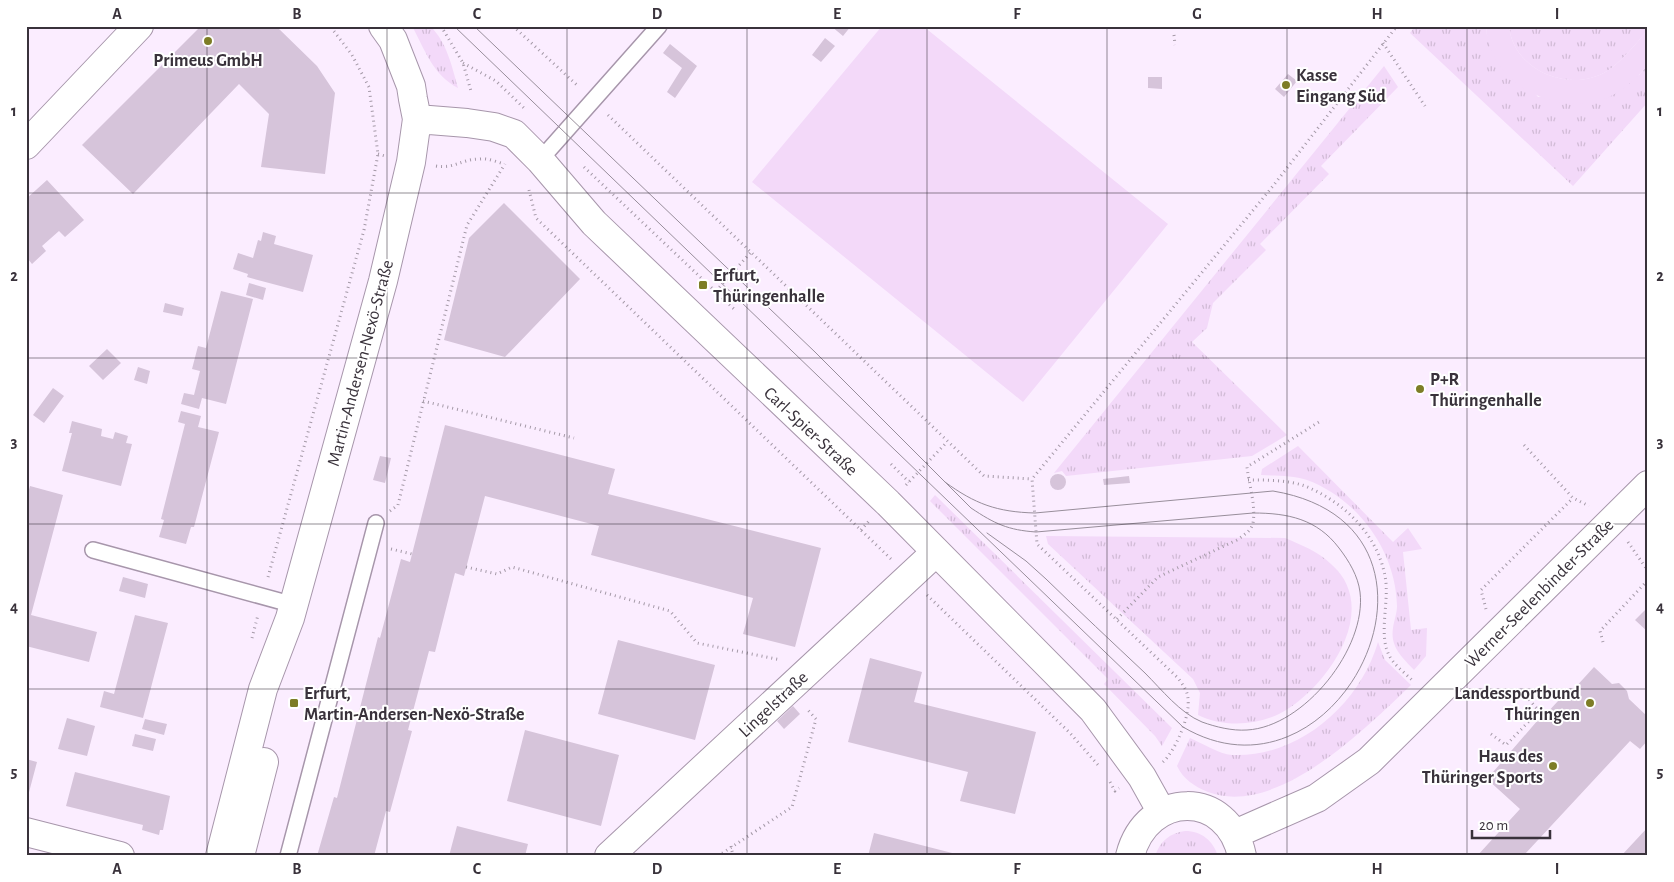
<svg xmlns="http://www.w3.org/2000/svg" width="1674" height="882" viewBox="0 0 1674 882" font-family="'Alegreya Sans',sans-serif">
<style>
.grass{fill:url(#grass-tufts)}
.park{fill:#f3d9f9}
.building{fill:#d6c4da}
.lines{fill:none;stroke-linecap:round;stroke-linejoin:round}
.lane-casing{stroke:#a796ab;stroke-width:18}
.street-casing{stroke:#a796ab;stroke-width:30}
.secondary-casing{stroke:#a796ab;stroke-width:30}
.path{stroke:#a499a7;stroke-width:3;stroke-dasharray:1 4;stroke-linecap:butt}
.lane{stroke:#fff;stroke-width:15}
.street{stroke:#fff;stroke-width:28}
.secondary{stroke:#fff;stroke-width:28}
.tram{stroke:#988e9b;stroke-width:1}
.grid{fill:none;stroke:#39323b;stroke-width:1;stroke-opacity:0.55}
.poi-dot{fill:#7d7d26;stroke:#fff;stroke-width:2}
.labels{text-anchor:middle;stroke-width:4;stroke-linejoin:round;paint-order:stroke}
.poi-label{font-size:18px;font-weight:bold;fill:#39323b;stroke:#fff;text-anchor:start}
.street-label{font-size:18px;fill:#39323b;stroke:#fff}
.neatline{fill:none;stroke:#39323b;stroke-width:2}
.grid-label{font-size:16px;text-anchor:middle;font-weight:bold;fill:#39323b}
</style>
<defs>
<pattern id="grass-tufts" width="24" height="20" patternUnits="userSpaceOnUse" patternTransform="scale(1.25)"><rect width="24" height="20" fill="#f3d9f9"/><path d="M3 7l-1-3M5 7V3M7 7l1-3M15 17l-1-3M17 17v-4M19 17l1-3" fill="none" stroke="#d1bbd6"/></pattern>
</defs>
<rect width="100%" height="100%" fill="#fbedff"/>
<path class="grass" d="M412 26H430C447 42 452 67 458 88 433 75 425 50 412 26Z
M1415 26H1486L1487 35 1538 97 1639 75 1648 65V102L1573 186 1410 33Z
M1509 26H1648V30C1635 44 1623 61 1607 71 1571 94 1513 71 1509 26Z
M1384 66 1398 87 1321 166 1329 174 1260 244 1266 250 1213 303 1207 328 1192 342 1287 435 1252 456 1066 476 1062 471 1054 473Z
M1298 446 1393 542 1408 528 1422 549 1403 552 1411 630 1427 628 1426 656 1414 670C1402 657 1390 647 1393 628 1394 621 1397 613 1397 606 1396 551 1358 499 1307 480 1293 475 1276 476 1261 475L1262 469Z
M935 495 1172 728 1162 746 1155 736 1104 684 1108 679 930 501Z
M1046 536 1285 538C1301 545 1318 551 1331 564 1383 609 1326 690 1279 714 1255 726 1222 727 1198 715L1200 693 1193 679 1048 544Z
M1378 642 1385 660 1411 685C1366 728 1277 818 1208 792 1194 786 1184 780 1177 766L1190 738C1202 743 1219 754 1232 755 1299 758 1360 704 1378 642Z
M1185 831C1202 831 1213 841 1218 856H1155C1160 841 1170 833 1185 831Z"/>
<path class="park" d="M882 26H923L1168 224 1023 402 752 182Z
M1486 26H1509C1513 71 1571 94 1607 71 1623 61 1635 44 1648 30V65C1633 82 1614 99 1591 103 1543 110 1489 78 1486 26Z"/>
<path class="building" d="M201 26H276L317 66 335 93 325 174 261 167 269 114 239 84 133 194 82 145Z
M831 26H851L843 36Z
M825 38 835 46 821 62 812 55Z
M670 44 697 66 675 98 667 92 682 68 663 53Z
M1288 74 1297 81 1284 97 1275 89Z
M1148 77H1162V89L1148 88Z
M47 180 84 220 65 237 59 231 42 246 46 251 32 264 28 259 26 260V199Z
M504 203 580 279 505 357 444 340 469 238Z
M263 232 276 236 274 244 313 255 303 292 247 277 248 274 233 269 238 253 253 258 258 240 261 241Z
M249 283 266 288 263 300 246 295Z
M221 291 253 299 226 404 202 398 199 409 181 404 184 393 194 395 200 371 192 369 198 346 206 348Z
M165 303 184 308 182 316 163 312Z
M107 349 121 363 103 380 89 366Z
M138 367 150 371 147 384 134 380Z
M53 388 64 396 44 423 33 415Z
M181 411 201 416 198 427 219 432 194 527H191L186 544 159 537 164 520 161 519 185 424 178 422Z
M72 421 102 429 101 436 113 439 115 432 128 436 126 443 132 444 121 486 62 471 72 433H69Z
M445 425 615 469 608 494 821 548 795 647 743 634 753 598 591 555 599 526 485 496 464 576 455 573 435 652 429 651 408 730 412 731 390 812 386 811 374 856H317L334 797 337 798 378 637 380 638 401 559 410 562Z
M380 456 391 458 385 483 373 480Z
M1050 482a8 8 0 1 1 16 0a8 8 0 1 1-16 0Z
M1129 476 1130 483 1104 485 1103 479Z
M30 486 63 495 31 615 97 632 89 662 26 646V500Z
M123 577 148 584 145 598 119 591Z
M1648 607V632L1635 620Z
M135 615 168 623 143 718 100 707 104 691 114 694Z
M618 640 715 665 695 740 598 714Z
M870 658 922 672 914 702 1036 732 1015 814 960 801 968 772 848 742Z
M1594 667 1612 684 1619 683 1627 691 1629 699 1648 717V740L1640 749 1630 741 1525 854 1527 856H1477L1520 809 1487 779 1544 713 1546 714 1570 688 1573 690Z
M793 706 800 714 784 729 777 721Z
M67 718 95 726 87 756 58 749Z
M145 719 167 724 164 735 142 729Z
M525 730 619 755 601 826 507 801Z
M135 734 156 739 153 751 132 746Z
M26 759 37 762 28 796 26 795Z
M75 772 170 796 163 830H160L159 835 142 830 143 825 66 806Z
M457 826 528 844 525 856H449Z
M1648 827V856H1621Z
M874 833 960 855 959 856H868Z"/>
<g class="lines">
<defs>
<path id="lane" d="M540 160 659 26
M93 550 294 605
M288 856 376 523"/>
<path id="street" d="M26 145 139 26
M26 832 120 856
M609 856 936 552"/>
<path id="secondary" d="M417 119 467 123 494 127 514 134 540 160 594 223 888 503 1093 710 1142 777 1161 811
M1235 834 1317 798 1369 761 1648 485
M220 856 263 689 290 618 383 281 411 162 417 119 413 99 411 86 393 40 383 26
M240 856 264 762
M1130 856C1147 790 1228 789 1242 856"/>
</defs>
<use href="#lane" class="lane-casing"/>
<use href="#street" class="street-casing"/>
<use href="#secondary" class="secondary-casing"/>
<path class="path" d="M441 26 463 63 471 91
M513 26 578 86
M1174 35 1175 45
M1383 43 1425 106
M463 63 496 81 524 108
M608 115 984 476 1032 479
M378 154 385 156
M436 166C455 169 461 159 480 159 488 158 497 162 504 164
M584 167 734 309
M529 190 536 218 891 559
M716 291 752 251
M423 401 574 438
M1524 445 1573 498 1589 506
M891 464 909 482
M1248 480C1267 480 1288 480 1305 486 1344 502 1377 534 1385 576 1390 600 1378 634 1389 655 1393 664 1405 673 1412 680
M906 485 947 442
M390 511 398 505 467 225 505 164
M861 530 869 521
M1628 542 1648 571
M391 549 412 554
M466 567 497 574 512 567 670 611 697 643 781 660
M268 577 364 230 378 154 369 87 352 55 330 26
M927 595 1070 733 1098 765
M1486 609 1481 590 1573 498
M1117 619 1158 577 1237 540C1244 535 1251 531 1253 523 1256 506 1249 484 1247 467L1319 422
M252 638 258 615
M1603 642 1600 631 1648 580
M1491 734 1506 745 1539 711 1527 697
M1163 762C1175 751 1190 717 1188 700 1188 691 1183 685 1178 678L1037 544 1032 479 1273 186 1397 26
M1110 782 1115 791 1119 788
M731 846 733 856
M718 856 792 807 816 719 806 708"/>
<use href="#lane" class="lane"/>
<use href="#street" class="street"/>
<use href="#secondary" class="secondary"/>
<path class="tram" d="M454 26 1183 727C1341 820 1481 526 1273 491L1035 513C997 512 975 504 945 482
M474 26 815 352 971 508C995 524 1008 530 1036 532L1253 513C1288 513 1317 519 1339 548 1349 561 1358 576 1360 592 1367 648 1304 727 1247 730 1232 731 1216 727 1202 722 1180 713 1162 690 1145 673 1112 642 1079 611 1046 579L1026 561 987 533"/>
</g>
<path class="grid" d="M207 26V856M387 26V856M567 26V856M747 26V856M927 26V856M1107 26V856M1287 26V856M1467 26V856M26 193H1648M26 358H1648M26 524H1648M26 689H1648"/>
<g class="poi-dot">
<circle cx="208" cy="41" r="5"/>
<circle cx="1286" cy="85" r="5"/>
<rect x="698" y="280" width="10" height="10" rx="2.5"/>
<circle cx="1420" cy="389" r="5"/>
<rect x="289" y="698" width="10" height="10" rx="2.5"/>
<circle cx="1590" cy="703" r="5"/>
<circle cx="1553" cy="766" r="5"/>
</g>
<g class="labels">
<g class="poi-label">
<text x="208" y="66" text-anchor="middle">Primeus GmbH</text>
<text x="1296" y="81">Kasse<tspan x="1296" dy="21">Eingang Süd</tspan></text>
<text x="713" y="281">Erfurt,<tspan x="713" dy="21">Thüringenhalle</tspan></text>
<text x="1430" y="385">P+R<tspan x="1430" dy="21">Thüringenhalle</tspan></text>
<text x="304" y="699">Erfurt,<tspan x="304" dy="21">Martin-Andersen-Nexö-Straße</tspan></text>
<text x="1580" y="699" text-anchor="end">Landessportbund<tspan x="1580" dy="21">Thüringen</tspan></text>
<text x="1543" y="762" text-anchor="end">Haus des<tspan x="1543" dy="21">Thüringer Sports</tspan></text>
</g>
<g class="street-label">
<text transform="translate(360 363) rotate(-75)" y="6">Martin-Andersen-Nexö-Straße</text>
<text transform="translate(811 431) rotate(43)" y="6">Carl-Spier-Straße</text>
<text transform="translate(1539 593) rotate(-45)" y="6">Werner-Seelenbinder-Straße</text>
<text transform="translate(773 704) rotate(-43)" y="6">Lingelstraße</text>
</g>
</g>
<rect width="1674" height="882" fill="none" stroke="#ffffff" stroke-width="55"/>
<path d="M1472 830v8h78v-8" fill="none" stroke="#39323b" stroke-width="2.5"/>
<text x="1479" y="830" font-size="15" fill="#39323b" stroke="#ffffff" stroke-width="4" paint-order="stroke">20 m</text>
<rect x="28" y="28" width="1618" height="826" class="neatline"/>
<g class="grid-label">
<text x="117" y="19">A</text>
<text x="297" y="19">B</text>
<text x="477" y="19">C</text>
<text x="657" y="19">D</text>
<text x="837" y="19">E</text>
<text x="1017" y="19">F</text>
<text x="1197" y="19">G</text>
<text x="1377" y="19">H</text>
<text x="1557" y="19">I</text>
<text x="14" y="116">1</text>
<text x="1660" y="116">1</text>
<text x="14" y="281">2</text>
<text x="1660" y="281">2</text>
<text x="14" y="447">3</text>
<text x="1660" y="447">3</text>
<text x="14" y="612">4</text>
<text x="1660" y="612">4</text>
<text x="14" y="777">5</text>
<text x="1660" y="777">5</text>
<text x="117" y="874">A</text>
<text x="297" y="874">B</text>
<text x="477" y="874">C</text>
<text x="657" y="874">D</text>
<text x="837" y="874">E</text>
<text x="1017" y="874">F</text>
<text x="1197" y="874">G</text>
<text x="1377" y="874">H</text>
<text x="1557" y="874">I</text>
</g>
</svg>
